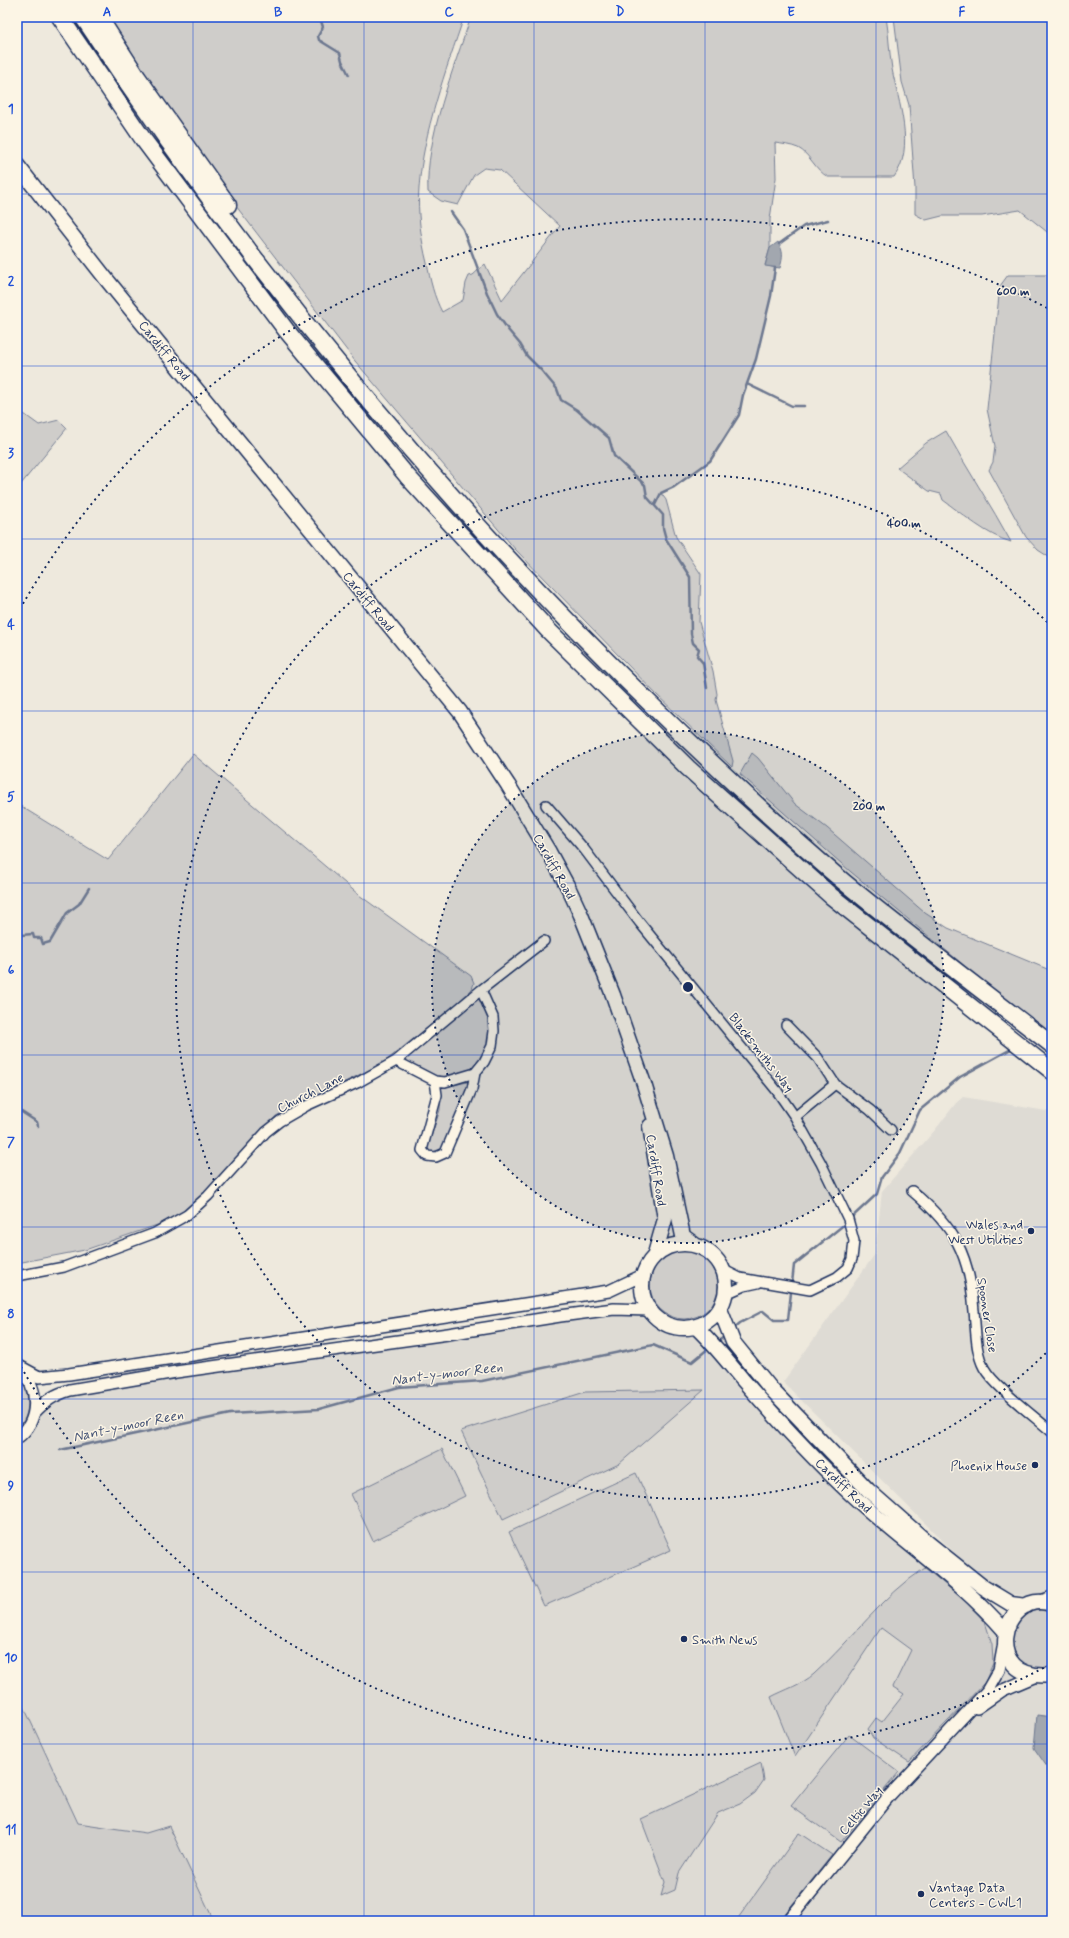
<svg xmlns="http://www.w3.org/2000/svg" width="1069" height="1938" viewBox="0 0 1069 1938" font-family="Mynerve,sans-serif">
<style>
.built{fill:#dedbd4}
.green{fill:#cfcdca;stroke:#757e94}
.water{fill:#a2a7af;stroke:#6c778f}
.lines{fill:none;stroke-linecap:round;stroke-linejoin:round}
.stream{stroke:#6c778f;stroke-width:2.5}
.minor-casing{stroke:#1b2f5e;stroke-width:12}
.tertiary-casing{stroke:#1b2f5e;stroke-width:14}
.primary-casing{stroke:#1b2f5e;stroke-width:17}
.motorway-casing{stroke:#1b2f5e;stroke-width:19}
.minor{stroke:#fcf5e5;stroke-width:9}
.tertiary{stroke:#fcf5e5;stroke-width:11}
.primary{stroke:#fcf5e5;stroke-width:14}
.motorway{stroke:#fcf5e5;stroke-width:16}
.grid{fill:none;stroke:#1d4ed8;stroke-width:1;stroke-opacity:0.55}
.ring{fill:none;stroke:#1b2f5e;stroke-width:2;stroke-dasharray:2 4}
.poi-dot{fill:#1b2f5e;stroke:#fcf5e5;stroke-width:1.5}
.labels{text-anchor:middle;stroke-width:3;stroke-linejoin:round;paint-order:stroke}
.street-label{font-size:13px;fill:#1b2f5e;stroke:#fcf5e5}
.poi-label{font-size:13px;fill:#1b2f5e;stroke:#fcf5e5;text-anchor:end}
.water-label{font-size:14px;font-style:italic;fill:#445376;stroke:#fcf5e5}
.centre{fill:#1b2f5e;stroke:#fcf5e5;stroke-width:2}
.ring-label{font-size:12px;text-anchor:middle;font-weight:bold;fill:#1b2f5e;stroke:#fcf5e5;stroke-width:3;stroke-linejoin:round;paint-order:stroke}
.neatline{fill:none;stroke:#1d4ed8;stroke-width:1.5}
.grid-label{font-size:13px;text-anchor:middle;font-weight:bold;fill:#1d4ed8}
</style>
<rect width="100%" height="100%" fill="#eee9dd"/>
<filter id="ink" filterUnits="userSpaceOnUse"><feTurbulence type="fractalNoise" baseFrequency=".025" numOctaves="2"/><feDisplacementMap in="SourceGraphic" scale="8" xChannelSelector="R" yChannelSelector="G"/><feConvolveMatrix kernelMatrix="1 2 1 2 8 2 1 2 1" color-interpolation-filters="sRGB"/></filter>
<g filter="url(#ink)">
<path class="built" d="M963 1097 1052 1112V1594L1049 1592 1026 1596 1009 1594 977 1575 783 1382 875 1254 882 1191 935 1130 956 1103Z
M649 1310 655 1316 667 1325 681 1328 696 1327 792 1435 1052 1675V1921H17V1438L55 1395 448 1334Z"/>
<path class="green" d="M107 17H464C446 70 423 132 419 188 417 212 421 239 427 263 430 280 434 297 442 312L463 300 466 283 469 276 473 275 485 264 502 300 560 226 500 170 484 168 474 175 458 205 441 201 428 192C425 140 454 67 471 17H886C889 34 889 52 892 69 898 101 916 148 894 177H828C815 170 810 154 798 148 791 145 782 144 775 143L776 178 770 219V248L765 265 775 268 771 296 756 359 743 395 739 415 710 461 674 487 661 493 666 500 676 537 701 574 699 622 713 671 717 694 716 700 733 761 732 767 657 695 515 549 355 361 239 210 180 128Z
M894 17H1052V236L1020 210 982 216H942L926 220 915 214V188L909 105 902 82Z
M1008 275H1052V450L1049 455 1052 461V559L1038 550 1026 537 989 470 993 462 995 446 987 409 1000 286Z
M17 409 39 425 59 420 67 428 17 489Z
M946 431C967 469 991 505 1011 542 986 535 964 515 943 500L941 494 929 491 897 468 926 443Z
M752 753 758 758 795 804 827 828 925 913 948 928 1052 971V1034L1000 995 851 872 740 774Z
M193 754 359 895 471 976 474 983 472 989 452 1008 383 1063 276 1116 227 1172 189 1208 160 1224 85 1250 17 1263V804L108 860Z
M478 999H481C496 1032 492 1036 478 1067L451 1078H433L403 1061V1059Z
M467 1082 470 1085 442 1153H429L427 1149 440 1110 441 1088Z
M650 1285a34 34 0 1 1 68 0a34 34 0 1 1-68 0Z
M17 1375C31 1391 32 1414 17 1430Z
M704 1390 619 1464 503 1519 461 1431 585 1392Z
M442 1449 465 1496 373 1541 351 1494Z
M636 1473 671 1550 544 1606 509 1532Z
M925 1568 964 1600 985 1622 992 1644 993 1663 985 1682 909 1762 873 1738 868 1729 876 1718 882 1722 904 1694 893 1687 911 1650 881 1628 795 1757 771 1697C784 1690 803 1684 814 1674 852 1640 882 1596 925 1568Z
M1041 1610 1052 1613V1666C1010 1684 993 1613 1041 1610Z
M17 1692 78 1823 146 1833 169 1826 214 1921H17Z
M849 1735 899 1772 841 1842 791 1806Z
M761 1763 764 1780 755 1793 740 1804 718 1813 679 1873 675 1890 661 1896 665 1882 641 1819Z
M799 1833 832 1855 779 1921H736Z"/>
<path class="water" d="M778 242C784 252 783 257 780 268L765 266 770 248Z
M1037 1715 1052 1717V1774L1034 1748Z"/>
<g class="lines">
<path class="stream" d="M324 17 321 21 323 27 318 36 319 40 340 53 342 61 349 75
M451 212 463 229 487 293 497 314 509 331 520 344 527 356 541 370 557 389 561 400 577 410 609 438 614 456 645 485 647 497 663 515V528L666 539 690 577 691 634 693 643 699 649 697 656 703 663 707 688
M17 226 18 216
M779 244 804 226 828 220
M747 384 792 406H804
M655 505 661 493 674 487 710 461 739 415 743 395 756 359 771 296 775 268
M17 933 21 935 33 934 34 938H41L43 944 50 942 67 913 79 904 89 888
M1044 1032 1052 1027
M17 1109 37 1122 38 1126
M850 1219 877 1194 882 1177 900 1153 920 1110 960 1077 1013 1048
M733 1329 740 1323 763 1311 774 1320H788L794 1265 846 1223
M716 1343 725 1336
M60 1450 230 1414 319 1409 399 1387 482 1381 653 1345 692 1362 709 1348"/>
<defs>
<path id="minor" d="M546 805 584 849 640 923 777 1091 795 1117 821 1163 848 1219 854 1241 852 1259 848 1268 837 1277 810 1290 740 1278 724 1270
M786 1025 818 1058 835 1084 870 1110 891 1130
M396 1061 435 1081 445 1082 475 1073 484 1062 492 1046 494 1031 493 1017 481 990
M435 1081 437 1095 422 1150 427 1156 436 1157 445 1153 472 1089 475 1073
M795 1117 835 1084
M912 1191C955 1227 970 1255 974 1311 976 1329 975 1351 984 1368 994 1386 1035 1417 1052 1432
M17 1276 64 1267 155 1233 187 1215 208 1196 266 1132 280 1121 306 1106 357 1083 396 1061 481 990 544 941
M726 1294 744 1286 758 1283
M1038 1601 1052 1596"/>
<path id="tertiary" d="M17 1365 39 1377 69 1374 609 1291 643 1275
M34 1413C45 1401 54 1395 70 1390L176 1372 448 1334 560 1316 614 1309 649 1310
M17 1438C40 1422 40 1388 20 1369
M977 1708 1003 1690 1036 1676
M788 1921 889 1796 987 1691 999 1670 1004 1643"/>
<path id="primary" d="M17 165 107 280 460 712 508 785 549 852 569 889 581 915 613 995 644 1084 666 1156 683 1236 694 1244
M650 1126 665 1219 655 1254
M642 1286a42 42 0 1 1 84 0a42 42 0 1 1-84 0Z
M720 1309 733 1342 772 1390 868 1490 928 1543 983 1587 1011 1604 1026 1606
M696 1327C713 1343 727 1361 742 1379 777 1419 812 1458 851 1494 901 1541 960 1579 1005 1631
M1052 1604C1001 1587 979 1683 1052 1675"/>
<path id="motorway" d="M60 17 143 139 286 330 407 476 548 630 688 768 831 896 1052 1071
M83 17C251 271 446 507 665 718 723 774 783 830 844 882 912 938 983 991 1052 1045
M99 17 138 78 228 205"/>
</defs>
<use href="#minor" class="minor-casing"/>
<use href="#tertiary" class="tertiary-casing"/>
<use href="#primary" class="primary-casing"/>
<use href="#motorway" class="motorway-casing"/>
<use href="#minor" class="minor"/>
<use href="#tertiary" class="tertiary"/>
<use href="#primary" class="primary"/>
<use href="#motorway" class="motorway"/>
</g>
</g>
<path class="grid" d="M193 17V1921M364 17V1921M534 17V1921M705 17V1921M876 17V1921M17 194H1052M17 366H1052M17 539H1052M17 711H1052M17 883H1052M17 1055H1052M17 1227H1052M17 1399H1052M17 1572H1052M17 1744H1052"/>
<circle cx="688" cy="987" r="256" fill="#1b2f5e" fill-opacity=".12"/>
<g class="ring">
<circle cx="688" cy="987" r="256"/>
<path d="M1050 1349A512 512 0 1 1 1050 625"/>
<path d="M1049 1665A768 768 0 0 1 20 1365M20 609A768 768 0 0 1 1049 309"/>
</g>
<g class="poi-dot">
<circle cx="1031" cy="1231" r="4"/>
<circle cx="1035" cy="1465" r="4"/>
<circle cx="684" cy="1639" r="4"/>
<circle cx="921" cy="1894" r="4"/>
</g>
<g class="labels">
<g class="street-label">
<text transform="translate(165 350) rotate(51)" y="5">Cardiff Road</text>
<text transform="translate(369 601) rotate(51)" y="5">Cardiff Road</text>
<text transform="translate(555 866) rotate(61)" y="5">Cardiff Road</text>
<text transform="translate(762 1052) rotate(52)" y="5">Blacksmiths Way</text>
<text transform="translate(310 1092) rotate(-27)" y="5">Church Lane</text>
<text transform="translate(657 1170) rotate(81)" y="5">Cardiff Road</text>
<text transform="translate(988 1315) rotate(81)" y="5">Spooner Close</text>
<text transform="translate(844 1485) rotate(44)" y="5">Cardiff Road</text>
<text transform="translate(860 1810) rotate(-50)" y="5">Celtic Way</text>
</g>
<g class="poi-label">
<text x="1023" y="1229">Wales and<tspan x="1023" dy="15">West Utilities</tspan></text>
<text x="1027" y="1470">Phoenix House</text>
<text x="692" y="1644" text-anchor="start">Smith News</text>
<text x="929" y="1892" text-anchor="start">Vantage Data<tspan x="929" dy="15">Centers - CWL1</tspan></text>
</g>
<g class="water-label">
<text transform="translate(447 1373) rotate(-7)" y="5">Nant-y-moor Reen</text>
<text transform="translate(128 1425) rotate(-12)" y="5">Nant-y-moor Reen</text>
</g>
</g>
<circle cx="688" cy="987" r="6" class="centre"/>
<g class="ring-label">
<text x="1013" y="295">600 m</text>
<text x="904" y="527">400 m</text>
<text x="869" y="810">200 m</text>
</g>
<rect width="1069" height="1938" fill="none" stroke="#fcf5e5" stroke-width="44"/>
<rect x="22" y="22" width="1025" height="1894" class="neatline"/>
<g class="grid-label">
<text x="107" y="16">A</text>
<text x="278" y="16">B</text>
<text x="449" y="16">C</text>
<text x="620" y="16">D</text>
<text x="791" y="16">E</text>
<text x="962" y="16">F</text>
<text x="11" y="113">1</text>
<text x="11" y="285">2</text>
<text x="11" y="457">3</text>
<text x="11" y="629">4</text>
<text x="11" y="801">5</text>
<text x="11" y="974">6</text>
<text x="11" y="1146">7</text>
<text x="11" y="1318">8</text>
<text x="11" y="1490">9</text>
<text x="11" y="1662">10</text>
<text x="11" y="1834">11</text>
</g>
</svg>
